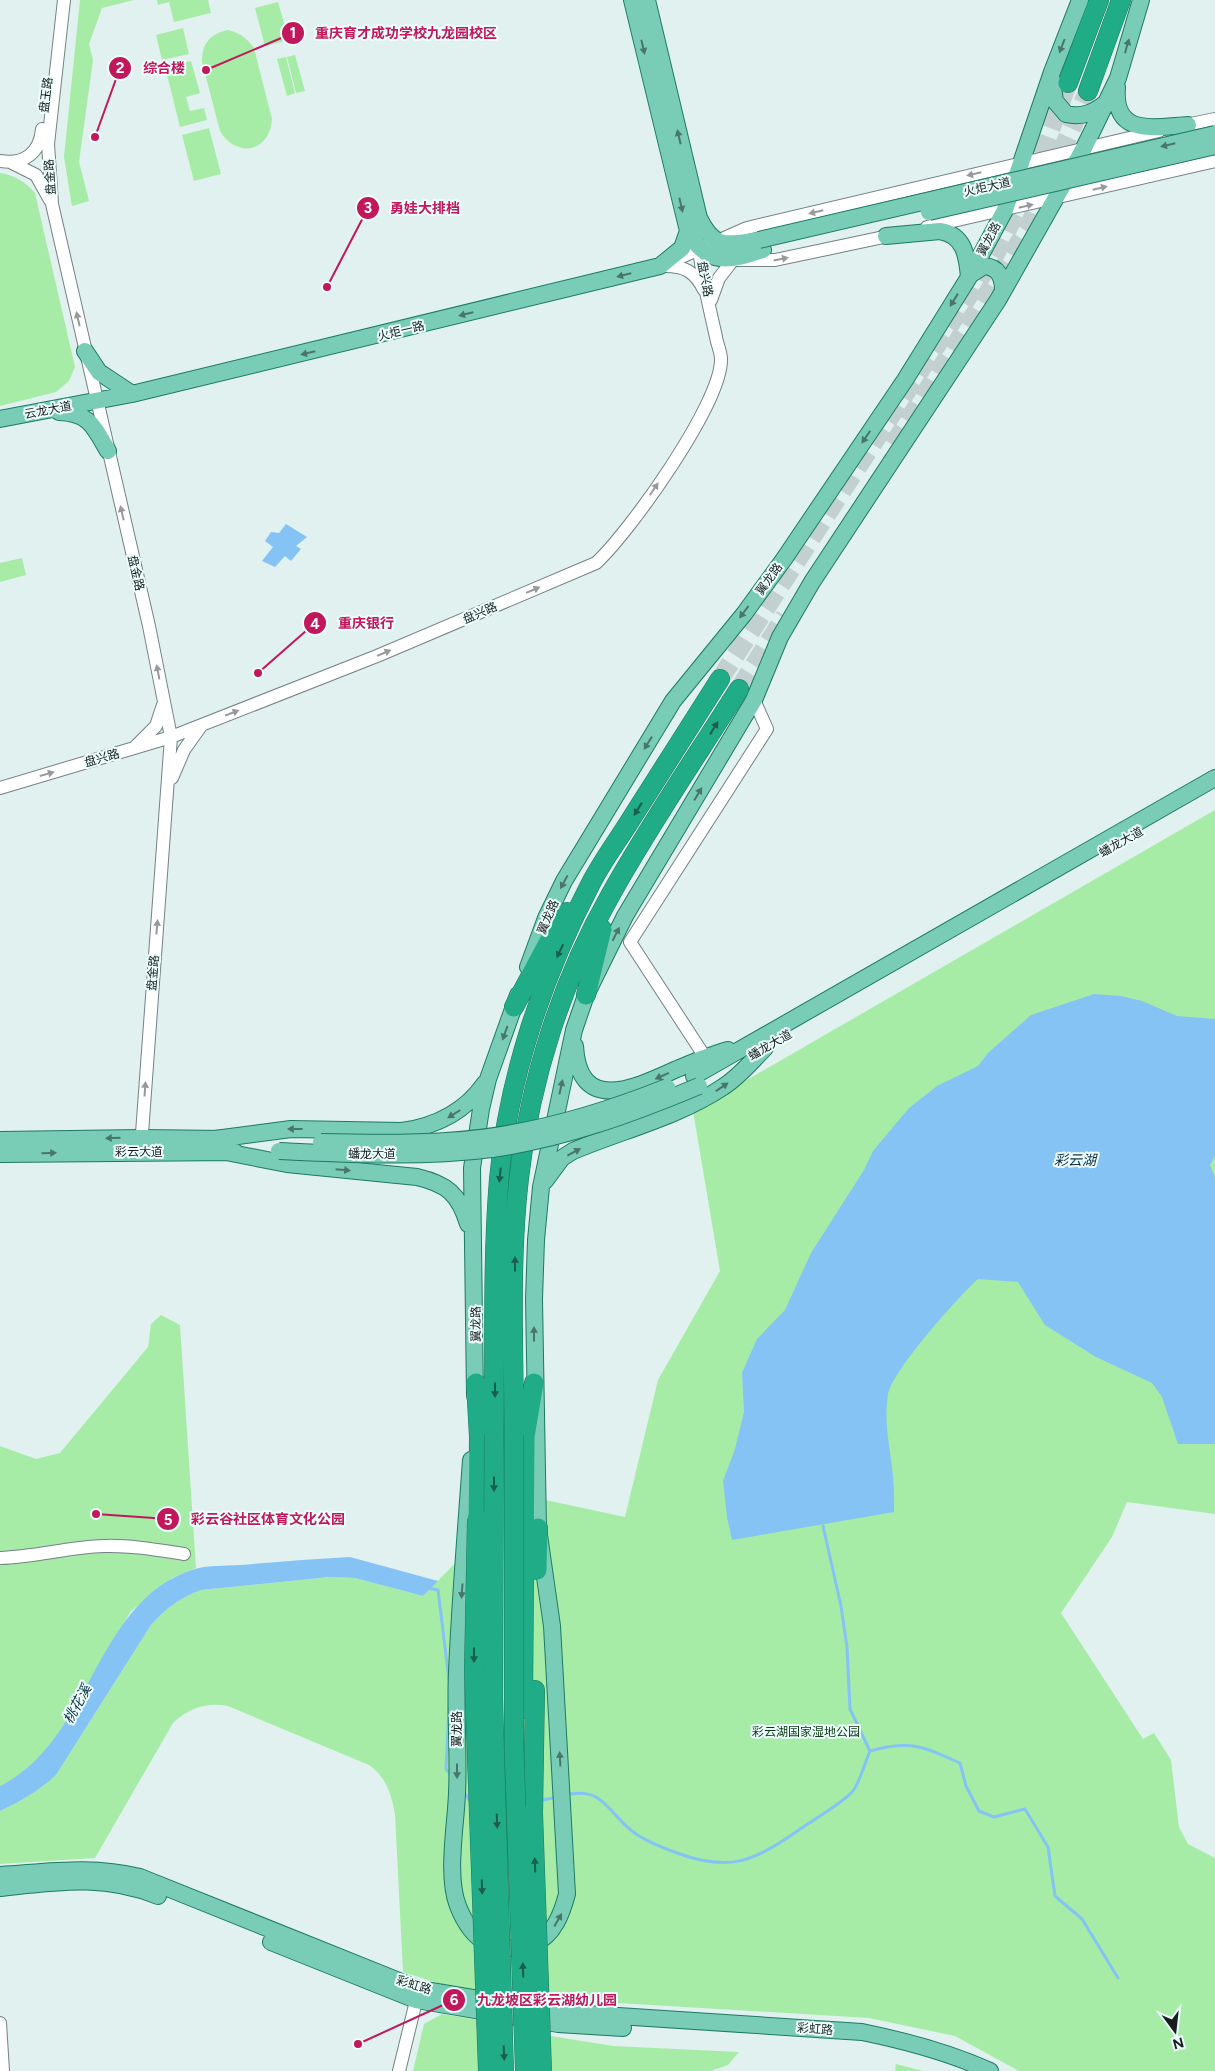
<svg xmlns="http://www.w3.org/2000/svg" width="1215" height="2071" viewBox="0 0 1215 2071" font-family="Figtree,'Noto Sans SC',sans-serif">
<style>
.green{fill:#a6eca7}
.water{fill:#84c3f4}
.lines{fill:none;stroke-linecap:round;stroke-linejoin:round}
.stream{stroke:#84c3f4;stroke-width:3}
.highway-tunnel{stroke:#c2d1d0;stroke-width:19;stroke-dasharray:19 9;stroke-linecap:butt}
.minor-casing{stroke:#738282;stroke-width:14}
.major-casing{stroke:#1d7a62;stroke-width:18}
.highway-casing{stroke:#1d7a62;stroke-width:20}
.minor{stroke:#fff;stroke-width:12}
.major{stroke:#79cdb7;stroke-width:16}
.highway{stroke:#20ac87;stroke-width:19}
.major-bridge-casing{stroke:#1d7a62;stroke-width:18;stroke-linecap:butt}
.highway-bridge-casing{stroke:#1d7a62;stroke-width:20;stroke-linecap:butt}
.major-bridge{stroke:#79cdb7;stroke-width:16}
.highway-bridge{stroke:#20ac87;stroke-width:19}
.oneway{fill:#48766a}
.oneway2{fill:#979a9a}
.oneway3{fill:#1c5e4d}
.labels{text-anchor:middle;stroke-width:4;stroke-linejoin:round;paint-order:stroke}
.street-label{font-size:12px;fill:#181e1e;stroke:#edfefd}
.park-label{font-size:12px;fill:#073a0e;stroke:#edfefd}
.water-label{font-size:14px;font-style:italic;fill:#0d3048;stroke:#edfefd}
.leader{fill:none;stroke:#c2185b;stroke-width:2}
.callout-dot{fill:#c2185b;stroke:#edfefd;stroke-width:2}
.mark-label{font-size:15px;text-anchor:middle;font-weight:bold;fill:#fff}
.callout-label{font-size:14px;text-anchor:middle;font-weight:bold;fill:#c2185b;stroke:#edfefd;stroke-width:4;stroke-linejoin:round;paint-order:stroke}
</style>
<rect width="100%" height="100%" fill="#e0f1f0"/>
<path class="green" d="M80 0H134L102 8 89 44 93 60 79 162 89 201 72 206 64 157Z
M157 0H208L211 13 174 22 169 2 158 5Z
M278 2 289 40 265 46 255 8Z
M183 28 189 54 162 60 156 35Z
M228 30C240 33 247 38 254 48L272 119C270 152 237 159 220 131L202 62C202 43 210 34 228 30Z
M295 55 305 91 296 93 287 57Z
M286 57 295 93 287 96 277 59Z
M191 61 200 93 186 97 190 111 204 108 207 120 180 127 165 67Z
M209 128 221 174 194 181 182 135Z
M0 173C15 175 25 182 35 193L75 367 69 381 56 392 0 406Z
M22 558 26 575 0 582V563Z
M1215 810V1514L1127 1502 1112 1537 1061 1613 1143 1739 1154 1733 1171 1760 1179 1827 1188 1844 1215 1858V2071H1019L955 2036 869 2018 534 1998 450 1987 403 1972 395 1814C391 1793 386 1777 369 1765L228 1706C207 1702 189 1708 173 1723L95 1858 0 1864V1811C21 1801 39 1791 56 1775L151 1625C166 1608 180 1598 201 1590L330 1577 355 1578 423 1596 522 1495 625 1517 658 1380 720 1271 693 1111Z
M161 1315 180 1325 196 1568 172 1578 131 1611 53 1743 19 1776 0 1786V1446L36 1459 60 1453 148 1347 151 1324Z
M442 2014 479 2020 480 2071H413L424 2024Z
M532 2033 613 2046 739 2052 728 2065 711 2071H535Z
M896 2064 923 2071H895Z"/>
<path class="water" d="M286 524 307 537 296 546 301 549 291 561 285 556 275 567 262 561 273 547 265 541 271 532 279 533Z
M1094 994 1121 996 1142 1001 1177 1016 1215 1019V1156L1210 1165 1215 1178V1444H1178L1162 1397 1152 1383 1096 1357 1045 1325 1018 1282 978 1279C959 1296 891 1372 888 1395 884 1421 889 1442 892 1467 894 1482 894 1497 894 1512L732 1540 727 1517 723 1481 735 1449 744 1412 742 1373 757 1339 785 1310 811 1253 864 1170 873 1151 909 1108 937 1086 978 1066 988 1053 1031 1015Z
M350 1557 438 1581 423 1596 355 1578 330 1577 201 1590C180 1598 166 1608 151 1625L56 1775C39 1791 21 1801 0 1811V1786C94 1739 93 1600 195 1569 208 1565 226 1566 240 1565 277 1562 313 1559 350 1557Z"/>
<g class="lines">
<path class="stream" d="M428 1588 438 1590 449 1680
M449 1707 446 1769 452 1776
M870 1751C911 1740 922 1746 960 1763L966 1786 979 1811 994 1817 1025 1809 1048 1847 1055 1896 1082 1919 1118 1978
M463 1791 471 1802
M565 1795C606 1786 607 1814 636 1834 648 1842 663 1848 677 1853 729 1872 752 1862 796 1832 811 1821 840 1805 852 1792 859 1785 865 1762 870 1751L850 1709 847 1647 841 1606 823 1526
M538 1801 557 1797"/>
<path class="highway-tunnel" d="M893 445 1028 228 1088 91
M720 679 994 257 1031 181 1068 83
M739 689 785 616"/>
<defs>
<path id="minor" d="M64 0 48 144 52 204 149 626 171 737 141 1147
M1181 126 1215 119
M0 161C24 165 40 153 42 129
M12 163 36 175 50 200
M927 227 1215 161
M670 262 747 228 1159 131
M665 266C685 266 695 272 704 290
M711 300 719 278 733 260H775L893 235
M136 746 156 726 163 705
M172 778 184 750 201 726
M0 788 171 737 377 656 596 563C629 533 722 403 721 359 721 352 717 344 716 337 710 309 700 272 699 244
M705 1057 630 942 767 729 754 700
M0 1558C35 1557 69 1547 104 1546 130 1545 158 1550 184 1554
M0 2023 3 2071
M399 2071 418 1993"/>
<path id="major" d="M632 0 688 231C707 267 730 261 763 250
M647 0 699 218C715 251 728 244 759 240
M1052 80 1055 101 1066 114C1083 118 1095 112 1108 101
M1117 87C1113 137 1153 127 1188 125
M886 236 940 231C964 235 967 255 969 277
M970 275 984 266C999 267 1003 278 1003 291
M85 351 99 372 132 394
M59 412C90 413 94 427 108 451
M0 419 132 394 660 266 682 248 688 231
M528 967 546 918 564 881 673 701 744 614 784 559 905 380 969 277 1005 210 1052 72 1080 0
M575 1046C579 1116 637 1087 677 1069 694 1062 710 1055 728 1050
M694 1076 1215 778
M215 1139 291 1129 402 1131C437 1126 465 1112 485 1083
M0 1140 141 1138 224 1139
M226 1152 287 1164 417 1177C447 1184 459 1194 468 1224
M0 1154 235 1152
M545 1181 562 1158 573 1151C623 1130 678 1117 723 1087 739 1077 752 1061 765 1048
M475 1396 472 1168 481 1109 488 1079 518 995
M471 1460C466 1531 460 1601 457 1672 455 1712 459 1752 457 1793 456 1825 446 1876 458 1906 472 1942 496 1957 535 1943 554 1935 562 1913 567 1894L552 1626 538 1528 534 1299 536 1240 541 1187 574 1030 586 995 625 916 754 700 780 637 812 582 998 300 1084 148 1118 78 1141 0
M0 1875C49 1872 91 1865 140 1877L419 1989 557 2012 862 2032C906 2041 948 2052 990 2071
M0 1888C57 1882 103 1874 158 1896
M271 1942 416 2000 558 2024 623 2028"/>
<path id="highway" d="M1068 83 1099 0
M1088 91 1121 0
M586 995 602 929
M514 1007 554 932 567 912
M476 1383 479 1437 478 1535
M494 1435C495 1350 492 1264 499 1179 508 1078 543 975 590 885 602 861 619 839 633 816 662 770 691 725 720 679
M514 1435C514 1350 509 1263 519 1178 530 1080 562 980 611 894 650 824 696 757 739 689
M537 1570 538 1528
M523 1709 525 1437 534 1383
M533 1813 535 1690"/>
</defs>
<use href="#minor" class="minor-casing"/>
<use href="#major" class="major-casing"/>
<use href="#highway" class="highway-casing"/>
<use href="#minor" class="minor"/>
<use href="#major" class="major"/>
<use href="#highway" class="highway"/>
<defs>
<path id="major-bridge" d="M929 212 1215 146
M759 240 1215 134
M321 1142C363 1143 405 1144 446 1141 522 1137 597 1115 667 1087
M279 1151C350 1154 421 1158 492 1149 564 1139 632 1114 699 1086"/>
<path id="highway-bridge" d="M494 1435 493 1700 504 2071
M514 1435V1747L525 2071
M477 1519 474 1671 488 2071
M533 1813 542 2071"/>
</defs>
<use href="#major-bridge" class="major-bridge-casing"/>
<use href="#highway-bridge" class="highway-bridge-casing"/>
<use href="#major-bridge" class="major-bridge"/>
<use href="#highway-bridge" class="highway-bridge"/>
</g>
<defs><path id="oneway-solid" d="M-6-.8H1V-3.2L6.5 0L1 3.2V.8H-6Z" transform="scale(1.25)"/></defs>
<g class="oneway">
<use href="#oneway-solid" transform="translate(1062 46) rotate(111)"/>
<use href="#oneway-solid" transform="translate(1127 46) rotate(-74)"/>
<use href="#oneway-solid" transform="translate(643 47) rotate(77)"/>
<use href="#oneway-solid" transform="translate(679 137) rotate(-103)"/>
<use href="#oneway-solid" transform="translate(1168 145) rotate(167)"/>
<use href="#oneway-solid" transform="translate(681 205) rotate(77)"/>
<use href="#oneway-solid" transform="translate(624 275) rotate(166)"/>
<use href="#oneway-solid" transform="translate(954 300) rotate(122)"/>
<use href="#oneway-solid" transform="translate(466 314) rotate(166)"/>
<use href="#oneway-solid" transform="translate(308 353) rotate(167)"/>
<use href="#oneway-solid" transform="translate(866 437) rotate(124)"/>
<use href="#oneway-solid" transform="translate(744 612) rotate(127)"/>
<use href="#oneway-solid" transform="translate(648 743) rotate(122)"/>
<use href="#oneway-solid" transform="translate(698 794) rotate(-59)"/>
<use href="#oneway-solid" transform="translate(564 882) rotate(118)"/>
<use href="#oneway-solid" transform="translate(616 934) rotate(-63)"/>
<use href="#oneway-solid" transform="translate(505 1033) rotate(110)"/>
<use href="#oneway-solid" transform="translate(662 1076) rotate(156)"/>
<use href="#oneway-solid" transform="translate(561 1087) rotate(-78)"/>
<use href="#oneway-solid" transform="translate(722 1087) rotate(-34)"/>
<use href="#oneway-solid" transform="translate(454 1114) rotate(148)"/>
<use href="#oneway-solid" transform="translate(295 1129) rotate(-180)"/>
<use href="#oneway-solid" transform="translate(113 1138) rotate(179)"/>
<use href="#oneway-solid" transform="translate(574 1152) rotate(-28)"/>
<use href="#oneway-solid" transform="translate(49 1153) rotate(-1)"/>
<use href="#oneway-solid" transform="translate(343 1170) rotate(5)"/>
<use href="#oneway-solid" transform="translate(534 1334) rotate(-90)"/>
<use href="#oneway-solid" transform="translate(462 1591) rotate(94)"/>
<use href="#oneway-solid" transform="translate(560 1759) rotate(-93)"/>
<use href="#oneway-solid" transform="translate(457 1771) rotate(90)"/>
<use href="#oneway-solid" transform="translate(558 1920) rotate(-60)"/>
</g>
<g class="oneway2">
<use href="#oneway-solid" transform="translate(974 174) rotate(167)"/>
<use href="#oneway-solid" transform="translate(1100 188) rotate(-13)"/>
<use href="#oneway-solid" transform="translate(1026 206) rotate(-13)"/>
<use href="#oneway-solid" transform="translate(816 212) rotate(167)"/>
<use href="#oneway-solid" transform="translate(781 259) rotate(-11)"/>
<use href="#oneway-solid" transform="translate(78 319) rotate(-103)"/>
<use href="#oneway-solid" transform="translate(654 489) rotate(-56)"/>
<use href="#oneway-solid" transform="translate(122 513) rotate(-103)"/>
<use href="#oneway-solid" transform="translate(533 590) rotate(-23)"/>
<use href="#oneway-solid" transform="translate(384 653) rotate(-23)"/>
<use href="#oneway-solid" transform="translate(158 672) rotate(-101)"/>
<use href="#oneway-solid" transform="translate(232 713) rotate(-21)"/>
<use href="#oneway-solid" transform="translate(47 774) rotate(-16)"/>
<use href="#oneway-solid" transform="translate(157 927) rotate(-85)"/>
<use href="#oneway-solid" transform="translate(145 1089) rotate(-86)"/>
</g>
<g class="oneway3">
<use href="#oneway-solid" transform="translate(714 728) rotate(-58)"/>
<use href="#oneway-solid" transform="translate(638 809) rotate(122)"/>
<use href="#oneway-solid" transform="translate(560 951) rotate(115)"/>
<use href="#oneway-solid" transform="translate(500 1175) rotate(96)"/>
<use href="#oneway-solid" transform="translate(515 1264) rotate(-90)"/>
<use href="#oneway-solid" transform="translate(495 1390) rotate(90)"/>
<use href="#oneway-solid" transform="translate(494 1484) rotate(90)"/>
<use href="#oneway-solid" transform="translate(474 1655) rotate(90)"/>
<use href="#oneway-solid" transform="translate(497 1821) rotate(88)"/>
<use href="#oneway-solid" transform="translate(535 1865) rotate(-92)"/>
<use href="#oneway-solid" transform="translate(482 1887) rotate(88)"/>
<use href="#oneway-solid" transform="translate(523 1970) rotate(-92)"/>
<use href="#oneway-solid" transform="translate(504 2053) rotate(88)"/>
</g>
<g class="labels">
<g class="street-label">
<text transform="translate(46 95) rotate(-83)" y="4">盘玉路</text>
<text transform="translate(50 177) rotate(-94)" y="4">盘金路</text>
<text transform="translate(987 187) rotate(-13)" y="4">火炬大道</text>
<text transform="translate(989 239) rotate(-62)" y="4">翼龙路</text>
<text transform="translate(705 279) rotate(79)" y="4">盘兴路</text>
<text transform="translate(401 331) rotate(-14)" y="4">火炬一路</text>
<text transform="translate(48 410) rotate(-11)" y="4">云龙大道</text>
<text transform="translate(136 573) rotate(77)" y="4">盘金路</text>
<text transform="translate(769 579) rotate(-54)" y="4">翼龙路</text>
<text transform="translate(480 613) rotate(-23)" y="4">盘兴路</text>
<text transform="translate(102 758) rotate(-16)" y="4">盘兴路</text>
<text transform="translate(1121 842) rotate(-29)" y="4">蟠龙大道</text>
<text transform="translate(548 917) rotate(-67)" y="4">翼龙路</text>
<text transform="translate(153 973) rotate(-85)" y="4">盘金路</text>
<text transform="translate(770 1045) rotate(-30)" y="4">蟠龙大道</text>
<text x="139" y="1156">彩云大道</text>
<text x="372" y="1158">蟠龙大道</text>
<text transform="translate(476 1324) rotate(-91)" y="4">翼龙路</text>
<text transform="translate(457 1729) rotate(-90)" y="4">翼龙路</text>
<text transform="translate(414 1985) rotate(17)" y="4">彩虹路</text>
<text transform="translate(815 2029) rotate(4)" y="4">彩虹路</text>
</g>
<g class="park-label">
<text x="806" y="1736">彩云湖国家湿地公园</text>
</g>
<g class="water-label">
<text x="1075" y="1165">彩云湖</text>
<text transform="translate(77 1704) rotate(-61)" y="5">桃花溪</text>
</g>
</g>
<path class="leader" d="M206 70L293 33M95 137L120 68M327 287L368 208M258 673L315 623M96 1514L168 1519M358 2044L454 2000"/>
<g class="callout-dot">
<circle cx="206" cy="70" r="5"/>
<circle cx="95" cy="137" r="5"/>
<circle cx="327" cy="287" r="5"/>
<circle cx="258" cy="673" r="5"/>
<circle cx="96" cy="1514" r="5"/>
<circle cx="358" cy="2044" r="5"/>
<circle cx="293" cy="33" r="12"/>
<circle cx="120" cy="68" r="12"/>
<circle cx="368" cy="208" r="12"/>
<circle cx="315" cy="623" r="12"/>
<circle cx="168" cy="1519" r="12"/>
<circle cx="454" cy="2000" r="12"/>
</g>
<g class="mark-label">
<text x="293" y="38">1</text>
<text x="120" y="73">2</text>
<text x="368" y="213">3</text>
<text x="315" y="629">4</text>
<text x="168" y="1525">5</text>
<text x="454" y="2005">6</text>
</g>
<g class="callout-label">
<text x="406" y="38">重庆育才成功学校九龙园校区</text>
<text x="164" y="73">综合楼</text>
<text x="425" y="213">勇娃大排档</text>
<text x="366" y="628">重庆银行</text>
<text x="268" y="1524">彩云谷社区体育文化公园</text>
<text x="547" y="2005">九龙坡区彩云湖幼儿园</text>
</g>
<g transform="translate(1175 2031) rotate(165)" stroke="#edfefd" stroke-width="4" paint-order="stroke">
<path d="M0-4L9 19L0 12L-9 19Z" fill="#181e1e"/>
<text y="-8" font-size="14" font-weight="bold" text-anchor="middle" fill="#181e1e">N</text>
</g>
</svg>
